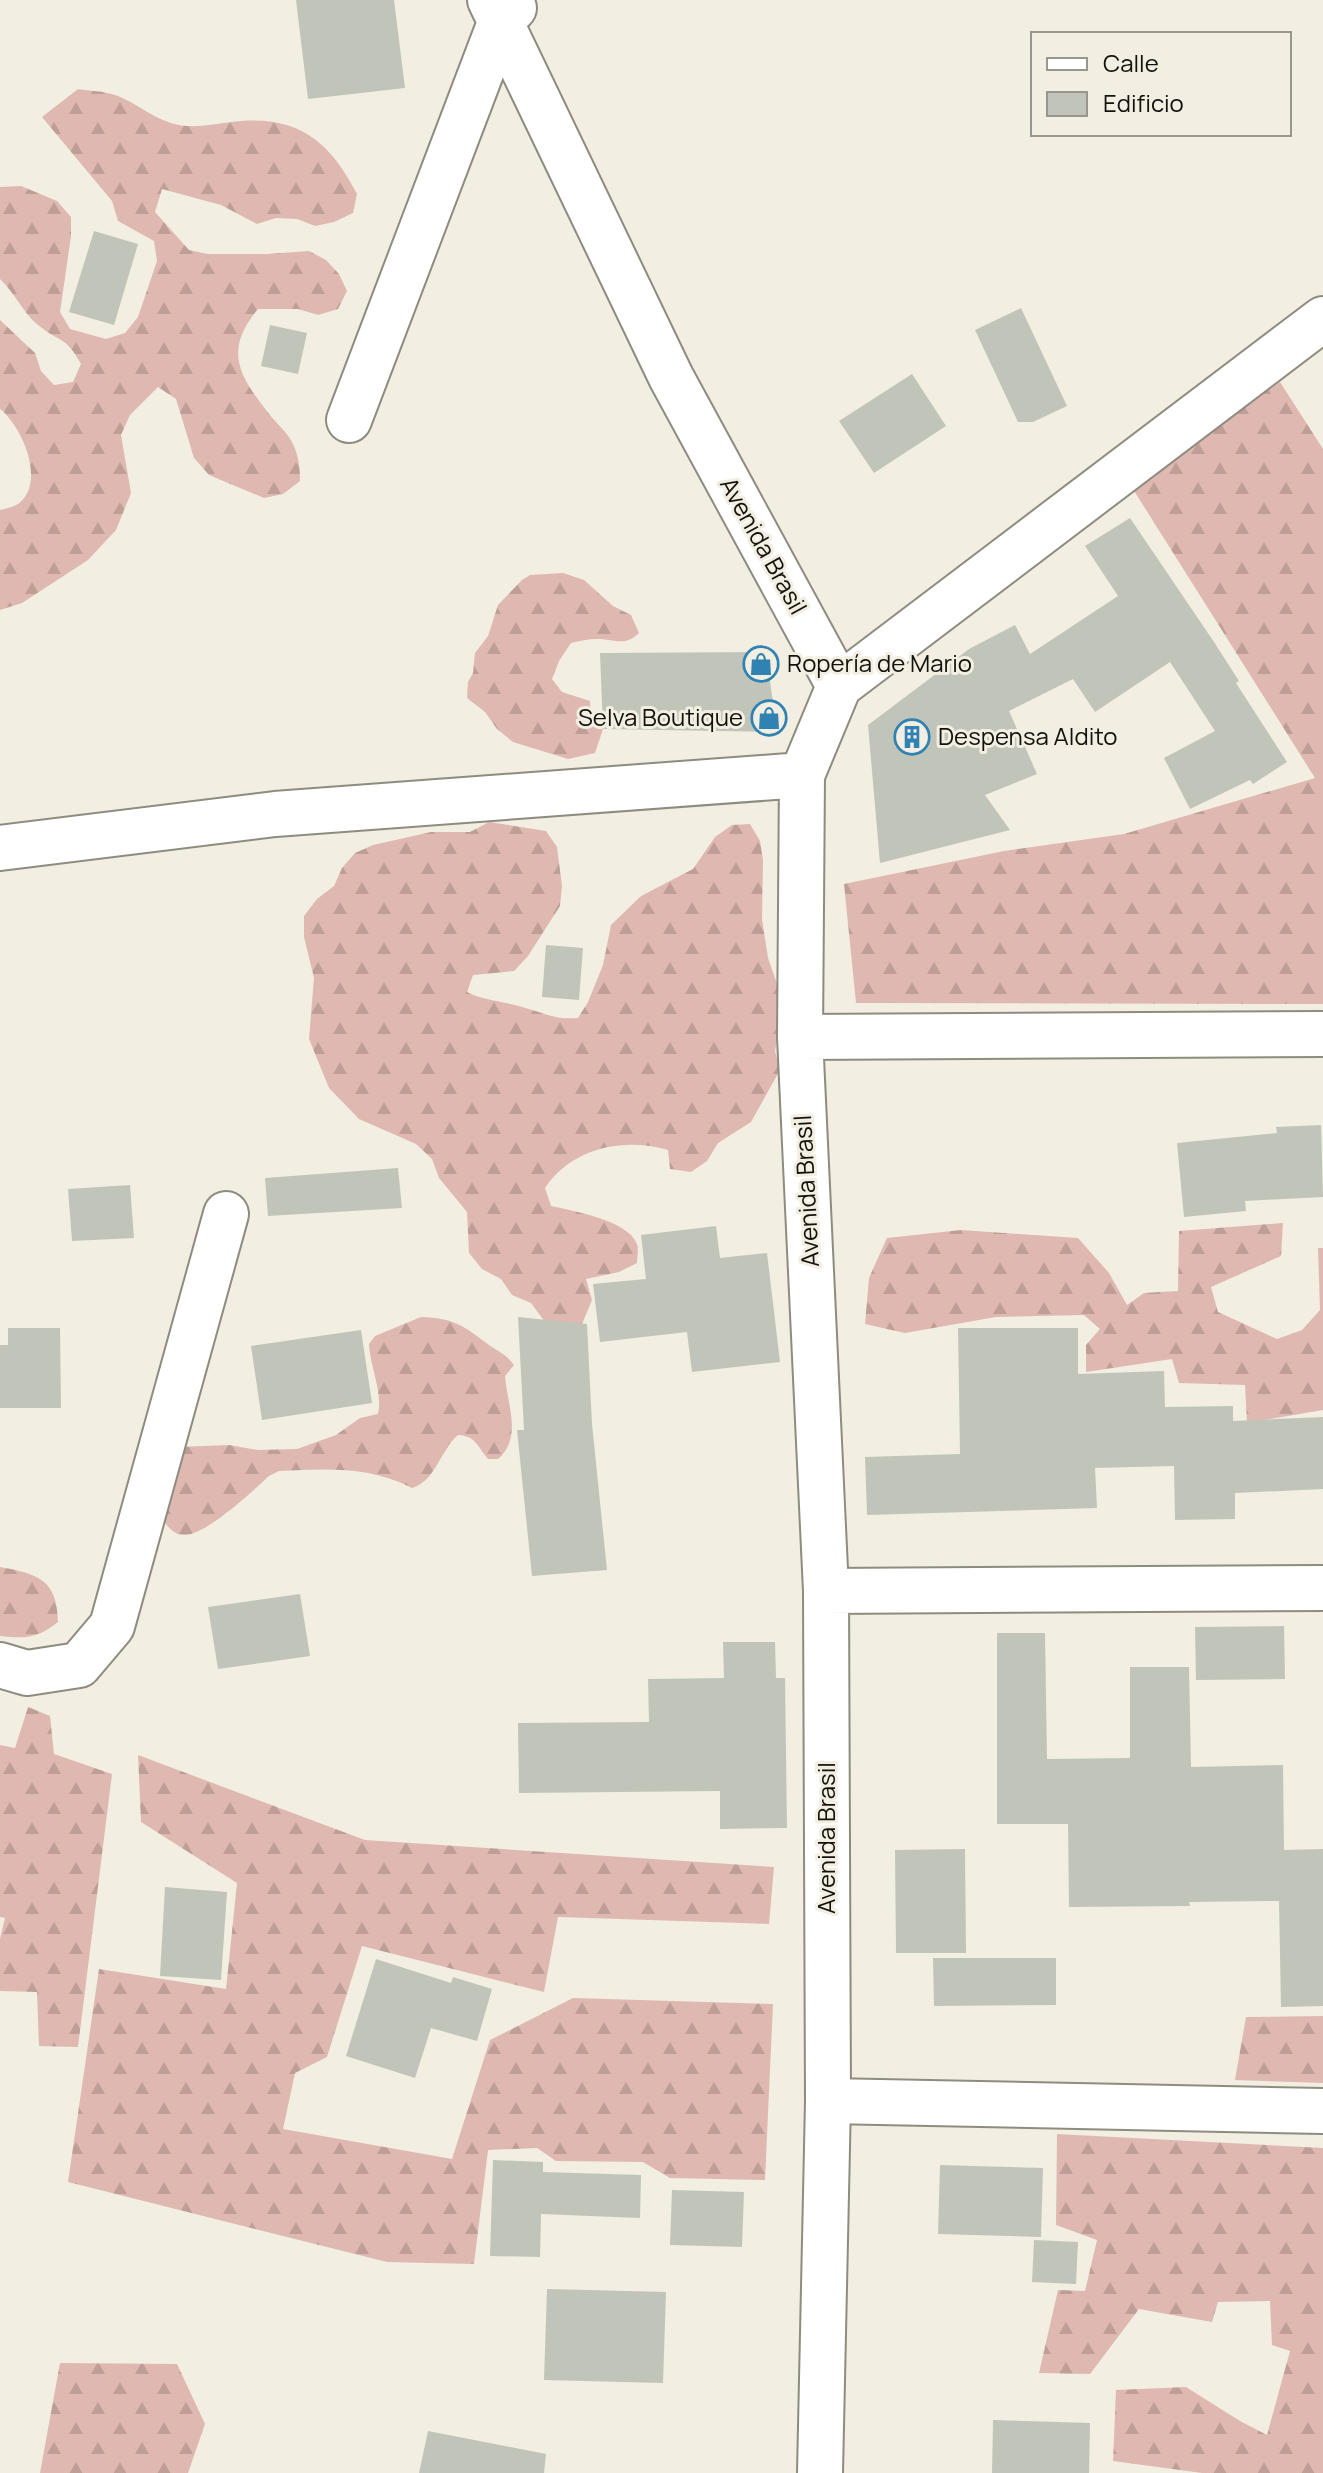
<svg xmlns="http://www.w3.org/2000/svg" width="1323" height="2473" viewBox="0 0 1323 2473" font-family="Manrope,sans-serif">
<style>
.forest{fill:url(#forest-firs)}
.building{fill:#c1c5b9}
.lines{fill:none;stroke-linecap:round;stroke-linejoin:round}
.minor-casing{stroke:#8e8b7f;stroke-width:48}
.minor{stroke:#fff;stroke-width:44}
.labels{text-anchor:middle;stroke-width:6;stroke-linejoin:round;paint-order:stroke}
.street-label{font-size:24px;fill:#13110d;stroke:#f2eee2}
.poi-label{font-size:24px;fill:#13110d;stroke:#f2eee2;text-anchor:start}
</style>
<defs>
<pattern id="forest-firs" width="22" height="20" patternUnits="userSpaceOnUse" patternTransform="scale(2)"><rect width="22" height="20" fill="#dfb9b1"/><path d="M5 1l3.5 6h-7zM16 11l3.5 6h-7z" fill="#be9e97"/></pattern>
</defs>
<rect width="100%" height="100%" fill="#f2eee2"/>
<path class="forest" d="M78 89C90 91 103 91 115 95 140 104 158 124 187 126 205 127 224 122 242 121 301 117 331 144 357 194L353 213 334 222 315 226 297 219 276 218 257 224 221 205 162 189 155 212 189 250 208 254H268L309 251 326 260 339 274 347 291 338 309 318 315 298 309H258C223 351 239 376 270 415 277 424 288 433 293 444 299 457 300 468 300 481L283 494 264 498 209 475 194 458 176 399 158 387 130 415 121 435 131 493 116 530 88 560 22 603 0 610V510C5 509 13 507 18 504 47 483 22 426 0 409V320L35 353 41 371 54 385 73 382 81 364C66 336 60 343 38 325 23 313 15 293 0 279V187L21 186 57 201 71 217V236L60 312 70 329 106 339 125 333 138 317 157 261 154 241 118 221 112 201 42 117Z
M1280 382 1323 449V1004L856 1003 844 884 1004 851 1124 834 1315 778 1131 486Z
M563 573 584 580 613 606 631 615 639 633C625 647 615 639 597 639 588 639 580 641 571 643L559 661 552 679 562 692 590 701 591 723 603 729 595 753 568 759 513 742 497 729 485 712 467 698 468 682 473 673 475 653 488 636 498 605 522 580 530 575Z
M489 822 546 831 557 847 562 886 560 906 528 956 514 971 473 975 467 992C485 1001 503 1001 522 1007 545 1013 553 1020 578 1018L588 1002 603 965 611 925 641 896 693 869 715 837 732 825 750 824 760 841 763 860 762 919 768 958 781 995 782 1014 775 1051 780 1070 751 1122 718 1143 707 1161 691 1172 670 1169 668 1150C623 1137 572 1148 545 1188L551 1206C573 1211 628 1220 637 1244 639 1248 637 1258 637 1263L619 1272 586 1279 592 1300 577 1336 556 1337 531 1303 512 1295 501 1279 482 1269 469 1253 467 1212 439 1178 432 1159 416 1144 359 1119 329 1088 309 1039 314 978 304 937V916L317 899 334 886 342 868 355 853 373 845 431 832H470Z
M1283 1223 1281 1256 1211 1287 1218 1312 1277 1339 1302 1330 1320 1310 1318 1248H1323V1410L1247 1423 1245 1385 1179 1383 1172 1359 1086 1372V1345L1100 1329 1084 1315 996 1317 905 1333 865 1324 869 1278 887 1238 961 1230 1078 1238 1109 1273 1127 1305 1144 1293 1178 1291 1179 1231Z
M421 1317C454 1318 464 1326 489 1345 499 1352 507 1355 514 1365L505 1376C507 1404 523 1437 498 1459H488C477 1446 476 1436 458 1435 440 1450 436 1481 412 1488 369 1466 326 1469 279 1471L269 1476C253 1491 208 1533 186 1535 174 1536 167 1526 161 1517L178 1447 229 1445 258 1450 297 1449 336 1435 360 1418 378 1414C383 1392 370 1367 369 1344L375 1336Z
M0 1567C38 1574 57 1579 58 1622 38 1638 26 1639 0 1636Z
M28 1707 50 1716 54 1754 112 1774 78 2047 39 2046 37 1992 0 1991V1939L5 1918 0 1917V1745L15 1748Z
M138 1755 365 1840 774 1867 769 1924 558 1917 544 1992 362 1946 327 2057 295 2073 283 2129 452 2159 490 2040 573 1998 773 2004 765 2180 670 2178 643 2162 556 2161 537 2148 488 2150 474 2264 387 2262 68 2182 99 1969 226 1989 237 1883 141 1822Z
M1323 2016V2083L1235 2080 1246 2017Z
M1057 2134 1323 2148V2473H1202L1113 2461 1116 2390 1186 2387 1240 2421 1267 2435 1290 2351 1272 2345 1270 2301 1218 2302 1212 2322 1139 2309 1090 2374 1039 2373 1058 2290 1085 2291 1097 2240 1056 2225Z
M60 2363 177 2364 205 2424 188 2473H40Z"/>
<path class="building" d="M296 0H394L405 88 308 99Z
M94 231 138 244 114 325 69 312Z
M1021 308 1067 406 1033 422H1018L975 330Z
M270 325 307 333 298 374 261 366Z
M912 374 946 426 874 473 839 421Z
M1130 518 1214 642 1239 681 1236 683 1287 762 1253 784 1250 780 1190 809 1164 758 1215 731 1170 662 1095 712 1073 679 1009 711 1037 774 985 795 1010 830 880 863 868 725 969 649 1015 625 1030 654 1118 596 1085 546Z
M766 652 777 732 603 729 600 653Z
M546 945 583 948 579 1000 542 997Z
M1321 1125 1323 1197 1245 1201 1246 1211 1184 1217 1177 1143 1277 1133 1276 1127Z
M398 1168 402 1208 268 1216 265 1178Z
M130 1185 134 1238 72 1241 68 1189Z
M716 1226 720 1258 767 1253 780 1362 692 1372 687 1332 600 1342 593 1284 646 1279 641 1235Z
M518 1317 587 1324 592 1424 607 1570 532 1576 517 1430H524Z
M8 1328H60L61 1408H0V1345H8Z
M958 1328H1078V1374L1164 1371 1165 1407 1233 1406V1421L1323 1417V1489L1235 1493V1519L1175 1520 1174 1466 1095 1468 1097 1508 867 1515 865 1457 960 1454Z
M361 1330 372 1403 262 1420 251 1346Z
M300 1594 310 1656 218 1669 208 1607Z
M1284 1626 1285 1679 1196 1680 1195 1627Z
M997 1633H1045L1047 1759 1130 1758V1667H1189L1191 1767 1283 1765 1284 1850 1323 1849V2006L1281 2007 1279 1901 1189 1902 1190 1906 1069 1907 1068 1824H997Z
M723 1642H775L776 1678H785L787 1828 720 1829V1791L519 1793 518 1723 649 1722 648 1679 724 1678Z
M965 1849 966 1953H896L895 1850Z
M165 1887 227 1892 221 1980 160 1976Z
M933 1958H1056V2005L934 2006Z
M376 1959 451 1983 453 1977 492 1989 477 2041 431 2028 415 2078 346 2056Z
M493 2160 543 2162V2172L641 2175 640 2218 541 2214 540 2257 490 2256Z
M940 2165 1043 2168 1041 2237 938 2234Z
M672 2190 744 2192 742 2247 670 2245Z
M1034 2240 1078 2242 1076 2284 1032 2282Z
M547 2289 666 2292 663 2383 544 2380Z
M993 2420 1090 2423 1089 2473H992Z
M428 2431 546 2454 544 2473H419Z"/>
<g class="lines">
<defs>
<path id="minor" d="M490 0 671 377 839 686 802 775 800 1037 826 1591 828 2101 820 2473
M349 420 501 20 514 8
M839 686 1323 319
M0 848 275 814 802 775
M800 1037 1323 1034
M826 1591 1323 1588
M0 1665 27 1673 79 1665 112 1626 226 1214
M828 2101 1323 2111"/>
</defs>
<use href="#minor" class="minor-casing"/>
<use href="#minor" class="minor"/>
</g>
<defs>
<symbol id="shop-ring" viewBox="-11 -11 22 22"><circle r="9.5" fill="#f2eee2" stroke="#2f82b2" stroke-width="1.5"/><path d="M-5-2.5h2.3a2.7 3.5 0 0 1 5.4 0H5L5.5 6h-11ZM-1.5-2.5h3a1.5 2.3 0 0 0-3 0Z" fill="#2f82b2"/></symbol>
<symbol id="building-ring" viewBox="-11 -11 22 22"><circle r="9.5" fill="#f2eee2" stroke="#2f82b2" stroke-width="1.5"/><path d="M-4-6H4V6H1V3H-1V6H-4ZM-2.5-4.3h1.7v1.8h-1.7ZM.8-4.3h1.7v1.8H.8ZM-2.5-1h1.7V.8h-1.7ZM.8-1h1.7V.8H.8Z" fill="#2f82b2"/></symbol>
</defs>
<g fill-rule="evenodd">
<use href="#shop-ring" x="741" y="644" width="40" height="40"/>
<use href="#shop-ring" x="749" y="698" width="40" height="40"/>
<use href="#building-ring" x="892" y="717" width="40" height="40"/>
</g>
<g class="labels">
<g class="street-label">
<text transform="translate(763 546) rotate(61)" y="8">Avenida Brasil</text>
<text transform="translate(807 1191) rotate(-93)" y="8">Avenida Brasil</text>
<text transform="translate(827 1838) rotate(-90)" y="8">Avenida Brasil</text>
</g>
<g class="poi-label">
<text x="787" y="672">Ropería de Mario</text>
<text x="743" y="726" text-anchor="end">Selva Boutique</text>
<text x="938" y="745">Despensa Aldito</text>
</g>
</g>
<rect x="1031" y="32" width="260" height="104" fill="#f2eee2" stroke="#99968d" stroke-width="2"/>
<rect x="1047" y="58" width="40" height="12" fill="#ffffff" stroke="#99968d" stroke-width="2"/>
<text x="1103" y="72" font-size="24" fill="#13110d">Calle</text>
<rect x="1047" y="92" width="40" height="24" fill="#c1c5b9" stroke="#99968d" stroke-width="2"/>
<text x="1103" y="112" font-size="24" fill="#13110d">Edificio</text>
</svg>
